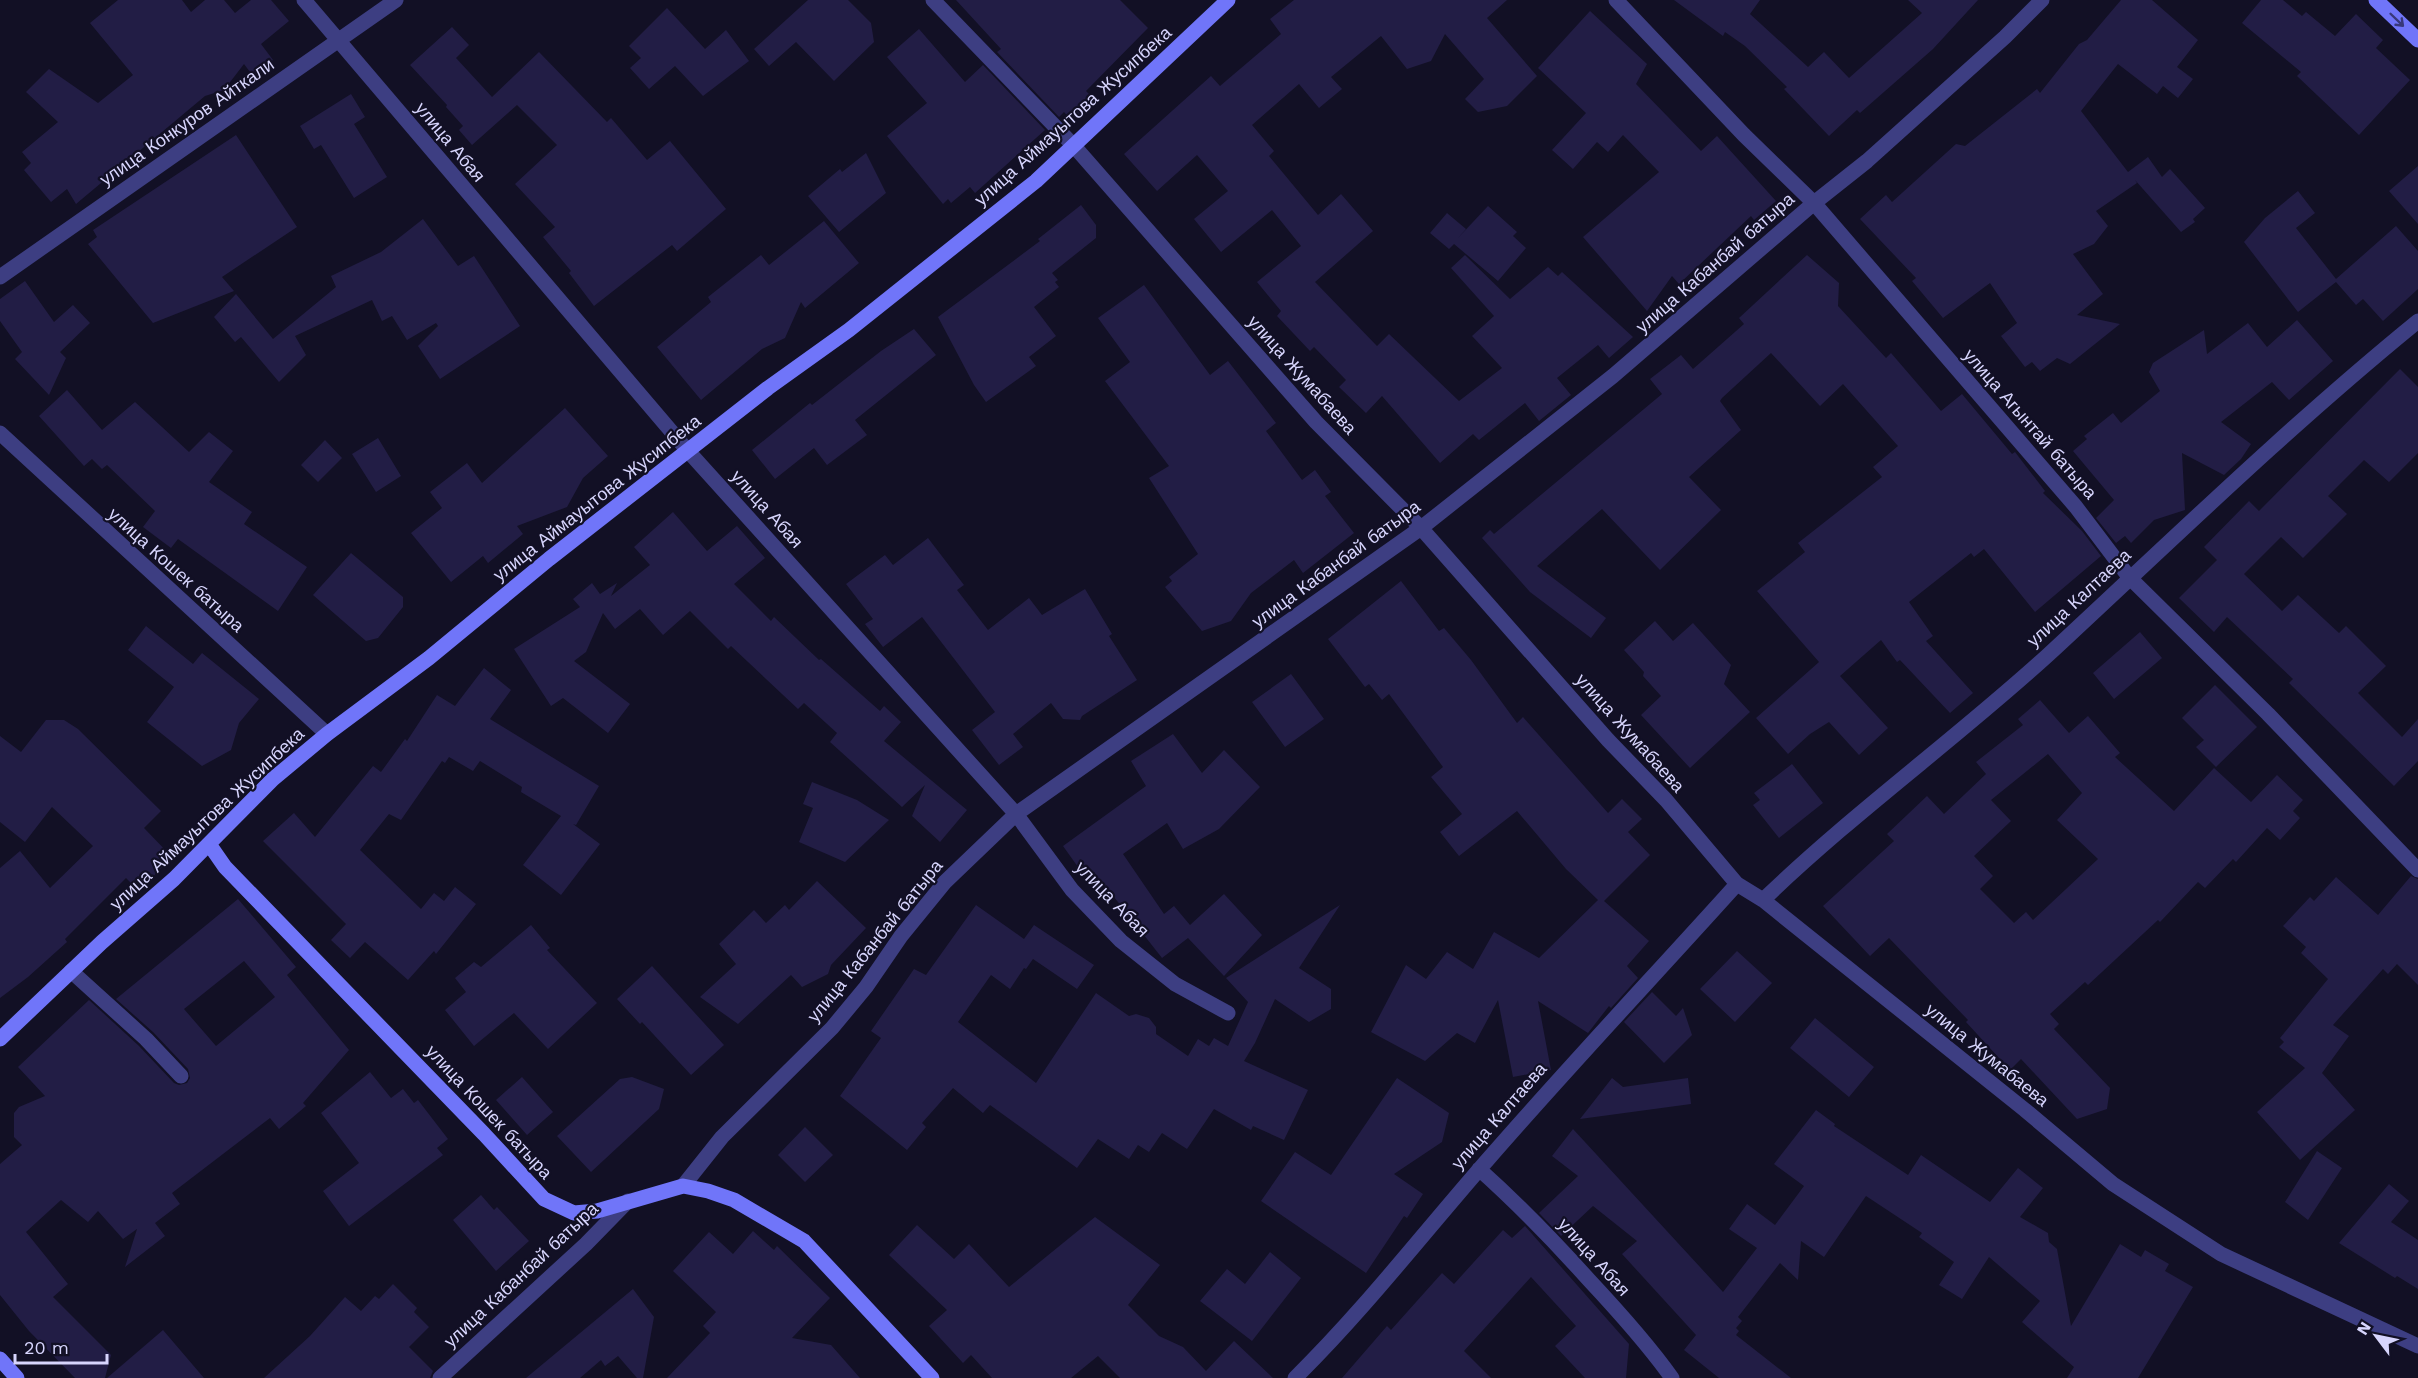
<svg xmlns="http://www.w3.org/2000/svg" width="2418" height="1378" viewBox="0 0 2418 1378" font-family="'Work Sans',sans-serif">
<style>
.building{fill:#221d45;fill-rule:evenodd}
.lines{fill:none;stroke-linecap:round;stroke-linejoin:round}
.lane{stroke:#3d3e82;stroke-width:15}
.street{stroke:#3d3e82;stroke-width:15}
.secondary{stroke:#7075f9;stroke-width:15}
.oneway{stroke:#38387a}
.labels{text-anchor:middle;stroke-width:4.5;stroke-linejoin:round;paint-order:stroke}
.street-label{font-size:18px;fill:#d7d5fd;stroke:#121025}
</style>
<rect width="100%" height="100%" fill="#121025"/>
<path class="building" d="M118 0H182L191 12 205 0H224L235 13 251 0H271L289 21 261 44 273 60 253 76 244 64 224 90 205 96 76 204 67 189 51 202 24 170 31 163 22 152 58 122 26 92 49 69 98 103 133 75 90 23Z
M808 0H848L871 23 874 42 834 81 796 42 769 66 754 49Z
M956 0H1120L1148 28 1086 91 1095 100 1072 121 1064 112 1059 117 997 52 1001 49Z
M1294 0H1507L1487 18 1537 76 1507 106 1478 112 1465 99 1484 79 1445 34 1431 61 1407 69 1381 36 1331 77 1342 89 1319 108 1299 84 1252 125 1274 151 1269 156 1318 215 1341 194 1373 231 1315 282 1377 346 1389 334 1459 401 1502 368 1472 336 1494 316 1451 268 1465 255 1510 299 1548 267 1558 276 1562 272 1633 337 1609 358 1598 345 1557 378 1571 395 1539 421 1525 403 1479 440 1473 434 1440 463 1382 396 1366 413 1339 387 1346 380 1314 347 1310 351 1277 316 1281 311 1257 282 1301 246 1272 210 1221 252 1194 219 1228 191 1197 155 1157 191 1124 154 1211 76 1220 86 1281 34 1270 19Z
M1674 0H1760L1750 14 1808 67 1824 52 1849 78 1922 13 1908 0H1978L1933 49 1860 113 1857 110 1829 136 1784 89 1787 87 1745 46 1725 32 1723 36Z
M2121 0H2152L2198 40 2177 67 2193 79 2178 98 2163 86 2157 94 2118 64 2081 111 2128 172 2148 157 2162 177 2170 169 2205 208 2193 219 2195 222 2181 232 2135 180 2137 183 2096 211 2108 226 2094 244 2073 254 2103 294 2077 315 2120 324 2070 364 2057 358 2040 371 2032 362 2025 367 2001 336 2017 323 1990 283 1943 318 1912 281 1916 278 1860 219 1886 195 1892 202 1956 144 1965 146 2037 89 2040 93 2079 44 2087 40Z
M2261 0H2283L2302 16 2306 12 2335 36 2356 14 2383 40 2376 48 2410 80 2359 135 2297 76 2301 72 2242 23Z
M667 8 705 49 726 30 749 61 703 96 675 66 649 89 630 68 641 58 629 46Z
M1590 11 1647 64 1636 84 1701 151 1717 136 1776 201 1754 220 1751 216 1679 284 1672 276 1647 311 1583 237 1659 172 1623 135 1608 152 1597 142 1573 169 1552 150 1586 113 1538 68Z
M452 27 469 45 456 58 492 97 539 52 607 122 611 118 647 160 670 141 726 209 677 251 672 245 594 306 569 273 571 271 543 237 555 227 515 184 557 145 517 105 472 145 459 130 463 126 446 107 447 105 410 65Z
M919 29 965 82 983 65 1045 130 975 193 970 187 951 203 948 199 943 204 887 136 927 103 887 57Z
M351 94 365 117 354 124 387 177 354 198 321 145 314 149 300 126Z
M236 135 297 227 222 277 234 291 153 323 88 244 97 237 93 230Z
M866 153 886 193 839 232 808 196 840 169 842 172Z
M2418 166V224L2389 191Z
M2298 191 2315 213 2296 228 2336 279 2396 226 2418 251V289L2383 321 2363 299 2356 305 2336 282 2298 312 2244 242 2265 218Z
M1081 205 1096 225V238L1052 273 1058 280 1055 282 1059 287 1034 307 1056 336 1029 357 1036 366 986 402 974 385 938 317 1040 241 1038 239Z
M1488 206 1517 232 1513 236 1526 248 1498 281 1454 244 1449 249 1430 233 1447 213 1466 229 1458 238Z
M423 219 458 266 474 256 520 326 440 379 418 346 438 326 436 323 407 340 392 316 382 321 372 300 295 336 306 355 279 382 241 337 235 342 214 317 236 294 273 339 336 287 331 276 381 252Z
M824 221 859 263 805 308 801 302 785 338 762 349 701 400 657 347 711 302 708 297 761 255 769 265Z
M1807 255 1839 283 1838 306 1886 358 1891 353 1941 411 1962 394 2012 454 2015 452 2045 491 2043 493 2082 531 2101 556 2035 612 1984 549 1974 557 1971 553 1909 602 1933 636 1926 641 1973 693 1950 713 1900 660 1897 662 1881 640 1840 676 1888 728 1859 755 1829 722 1810 734 1788 754 1756 718 1819 662 1757 591 1805 552 1798 543 1882 477 1873 467 1898 446 1843 384 1820 406 1771 353 1722 398 1720 401 1741 430 1689 477 1721 510 1660 570 1602 509 1537 566 1606 618 1591 638 1530 592 1482 538 1490 530 1494 534 1662 394 1650 379 1681 355 1693 369 1744 324 1739 318Z
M25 281 54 322 73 305 90 323 60 352 66 358 49 395 15 359 22 352 0 321V299Z
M1144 285 1210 375 1228 361 1276 423 1266 431 1302 480 1315 470 1331 492 1325 496 1354 533 1303 573 1294 560 1251 593 1231 621 1202 631 1165 587 1172 581 1169 577 1198 554 1149 478 1169 466 1105 381 1130 362 1098 318Z
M2297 320 2333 361 2289 400 2272 382 2221 422 2251 444 2241 459 2224 475 2182 453 2185 510 2154 520 2131 543 2125 536 2116 543 2096 518 2114 500 2073 451 2087 439 2084 436 2113 413 2121 423 2160 391 2149 372 2153 363 2204 330 2207 354 2248 323 2267 347Z
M914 329 936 355 855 420 867 435 827 465 814 448 775 479 752 450 810 403 812 405 881 351Z
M2400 369 2418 387V453L2389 482 2364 460 2328 496 2347 514 2303 558 2281 537 2244 574 2282 611 2298 595 2339 633 2346 626 2386 666 2358 693 2402 737 2418 719V761L2394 786 2289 683 2293 679 2227 617 2214 632 2179 598 2217 560 2204 547 2249 501 2259 511Z
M67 390 102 430 135 402 189 452 209 432 233 451 209 482 252 512 244 524 307 567 278 611 178 539 171 548 143 527 155 511 107 465 102 469 92 459 84 466 39 416Z
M565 408 608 456 583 478 567 507 517 526 523 534 488 563 483 556 451 582 411 533 442 508 430 492 467 463 482 483Z
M378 438 401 476 376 492 352 454Z
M325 440 342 458 318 482 301 465Z
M673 512 707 551 737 526 765 558 734 584 771 621 774 617 819 660 821 659 880 711 884 706 901 722 884 741 967 810 940 842 912 816 925 785 902 807 830 742 837 733 804 703 798 709 731 646 728 649 690 611 663 635 640 609 615 629 603 613 586 652 574 661 630 704 608 733 563 698 551 706 514 649 580 607 573 599 592 583 600 594 617 583 611 596 650 565 634 547Z
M928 538 964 585 957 590 988 630 1029 598 1042 615 1085 589 1112 634 1109 636 1137 680 1082 716 1080 720 1063 719 1051 703 1013 734 1023 747 999 765 972 730 995 712 922 617 883 647 865 624 873 619 846 584 885 555 893 565Z
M351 553 403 597V607L378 638 366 641 313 595Z
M1401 581 1439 631 1444 628 1471 660 1517 723 1523 717 1608 813 1622 799 1642 819 1628 832 1650 855 1604 901 1649 941 1627 966 1638 978 1611 1008 1609 1006 1588 1033 1538 1001 1551 1070 1513 1077 1498 1000 1475 1043 1457 1033 1425 1061 1371 1032 1406 965 1426 979 1447 952 1473 969 1494 932 1539 958 1598 900 1566 869 1517 811 1459 856 1440 832 1462 814 1431 777 1443 767 1389 694 1382 700 1369 684 1365 687 1328 639Z
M1655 621 1673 641 1693 623 1731 665 1724 684 1750 712 1690 768 1641 715 1661 696 1643 676 1644 672 1624 650Z
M146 626 193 664 202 653 259 699 239 723 231 750 202 766 147 722 174 687 128 650Z
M2140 632 2162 658 2114 699 2093 673Z
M484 668 511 690 490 719 599 786 576 825 573 824 600 844 561 895 523 865 561 816 521 792 522 787 480 761 473 771 449 757 445 763 442 761 401 820 389 814 360 850 421 909 434 893 444 901 455 887 476 904 436 954 434 951 408 980 365 942 350 958 331 940 346 924 263 841 294 813 315 837 373 766 381 772 405 739 407 741 437 695 455 706Z
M1291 674 1324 719 1285 747 1252 702Z
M2215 685 2257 727 2216 767 2196 747 2204 740 2182 718Z
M2040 700 2069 733 2088 716 2120 753 2115 757 2174 811 2214 768 2251 802 2277 775 2303 800 2293 811 2300 818 2280 840 2267 828 2236 862 2233 859 2205 888 2198 882 2160 922 2158 920 2088 985 2085 982 2050 1014 2059 1024 2054 1029 2110 1088 2107 1109 2077 1119 2021 1059 2010 1070 1966 1022 1968 1020 1889 938 1870 956 1823 906 1894 841 1887 834 1927 796 1944 814 1986 774 1976 762 2023 725 2018 719ZM2048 754 2082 793 2057 820 2098 859 2033 920 2026 912 2014 923 1980 889 1993 876 1974 856 2011 821 1991 800Z
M46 720H64L78 729 161 811 144 828 172 857 139 891 126 878 65 939 67 942 28 977 0 998V868L20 851 50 888 93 846 52 807 25 842 0 822V736L21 752Z
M1173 734 1202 773 1224 750 1260 787 1219 829 1183 849 1167 823 1123 854 1164 914 1174 906 1190 925 1224 894 1262 935 1224 976 1188 938 1162 958 1114 897 1112 898 1094 872 1088 881 1063 846 1146 786 1131 761Z
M1792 764 1823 803 1779 838 1753 805 1760 800 1754 793Z
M812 782 857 800 889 820 845 862 799 842 813 808 803 804Z
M2411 876 2418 879V985L2397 964 2388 974 2383 969 2333 1025 2349 1036 2322 1073 2355 1110 2300 1160 2257 1112 2305 1068 2279 1047 2284 1042 2280 1038 2328 979 2301 953 2306 947 2283 926 2310 897 2314 901 2336 877 2378 915Z
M817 881 866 928 831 965 828 974 802 987 791 975 738 1024 700 997 736 964 719 944 754 910 766 923 785 905 789 910Z
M238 899 296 967 287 975 349 1050 303 1103 306 1106 279 1129 270 1118 172 1193 180 1204 155 1223 165 1236 125 1267 137 1229 123 1239 98 1211 88 1222 61 1200 26 1232 68 1284 53 1297 111 1355 105 1378H75L29 1331 0 1295V1164L22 1145 14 1137V1113L19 1107 45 1096 18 1067 89 1000 139 1046 174 1083 179 1085 187 1083 190 1078 188 1069 153 1032 116 999ZM244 961 275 997 216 1046 184 1009Z
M976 905 1024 939 1034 925 1094 965 1077 989 1033 959 1026 969 1024 968 1010 989 991 975 958 1022 1036 1083 1096 993 1129 1016 1136 1014 1149 1018 1156 1027V1034L1188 1056 1198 1039 1209 1046 1214 1038 1228 1046 1248 1002 1226 978 1340 905 1299 968 1331 989V1009L1309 1022 1275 999 1255 1043 1244 1061 1308 1090 1284 1140 1253 1126 1251 1130 1214 1109 1187 1149 1162 1133 1149 1152 1138 1145 1129 1159 1098 1139 1077 1168 990 1105 983 1113 953 1088 922 1123 926 1127 907 1150 840 1096 881 1038 871 1031 914 969 926 975Z
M531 925 550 948 547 950 597 1003 548 1049 514 1013 474 1046 445 1010 466 992 455 978 474 962 481 967Z
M1737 951 1772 983 1735 1022 1700 989Z
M652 966 724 1045 691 1075 642 1022 640 1024 617 999Z
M1652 992 1676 1016 1683 1008 1692 1035 1664 1063 1624 1022Z
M1815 1018 1874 1067 1849 1097 1790 1048Z
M370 1072 391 1098 403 1089 414 1103 418 1100 448 1139 437 1148 443 1155 349 1226 323 1191 359 1163 321 1113Z
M522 1077 553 1112 527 1135 496 1100Z
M632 1077 664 1089 659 1109 591 1172 557 1136 620 1079Z
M1397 1078 1449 1113 1442 1142 1394 1174 1423 1194 1407 1218 1404 1216 1366 1273 1261 1201 1295 1152 1331 1175Z
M1612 1078 1623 1087 1688 1078 1691 1104 1580 1119Z
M1816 1110 1835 1124 1834 1126 1908 1175 1921 1155 1990 1202 2018 1168 2043 1188 2020 1217 2048 1233 2049 1242 2057 1249 2071 1326 2120 1244 2141 1257 2145 1250 2169 1264 2165 1271 2193 1287 2138 1378H2067L2074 1367 2022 1322 2040 1301 1989 1257 1962 1299 1939 1285 1954 1262 1919 1237 1922 1233 1866 1196 1824 1257 1801 1241 1798 1280 1780 1263 1738 1317 1742 1321 1736 1328 1739 1331 1736 1335 1791 1378H1719L1684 1350 1696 1335 1622 1254 1637 1241 1593 1206 1561 1236 1539 1213 1578 1176 1552 1156 1573 1129 1723 1292 1757 1248 1729 1229 1747 1204 1775 1225 1804 1186 1774 1164Z
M805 1127 833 1155 805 1182 778 1155Z
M2317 1151 2342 1168 2308 1220 2285 1202Z
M2389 1184 2409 1201 2391 1222 2418 1240V1289L2397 1276 2395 1278 2339 1243Z
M481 1195 494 1210 497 1207 529 1241 496 1271 453 1220Z
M1095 1217 1160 1265 1128 1305 1159 1336 1183 1347 1206 1371 1234 1341 1273 1378H1120L1098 1356 1071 1378H992L971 1355 963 1363 929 1326 947 1310 889 1255 917 1225 954 1259 969 1244 1009 1287Z
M1525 1226 1629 1344 1626 1378H1585L1555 1346 1576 1326 1531 1277 1464 1351 1491 1378H1342L1387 1326 1391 1330 1442 1273 1454 1284 1503 1230 1512 1238Z
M753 1231 774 1250 777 1246 830 1298 792 1338 831 1345 860 1378H667L710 1333 703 1326 716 1312 673 1271 709 1232 733 1254Z
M1270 1252 1301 1278 1252 1341 1200 1301 1227 1269 1245 1284Z
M393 1284 417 1308 414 1312 429 1327 409 1347 433 1371 430 1378H264L310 1336 345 1297 361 1311 375 1296 379 1299Z
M633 1289 654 1317 643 1378H637L618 1356 605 1366 601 1360 580 1378H526Z
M163 1330 204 1378H107Z"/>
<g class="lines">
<path class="lane" d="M71 971 146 1039 181 1076"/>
<path class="street" d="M304 0 688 451 1016 814 1072 890 1121 941 1175 984 1228 1013
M933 0 1074 146 1316 422 1421 528 1608 740 1666 800 1737 884 1763 900 2025 1110 2113 1184 2221 1254 2418 1346
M1616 0 1744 135 1814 203 2076 507 2129 577 2268 714 2418 870
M0 277 396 0
M0 433 327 734
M1763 900C1853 813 1956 739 2048 655 2170 542 2289 426 2418 321
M1479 1169C1518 1204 1554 1241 1589 1280 1618 1311 1647 1343 1672 1378
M683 1186 722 1137 832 1028 866 987 901 936 945 882 1016 814 1421 528 1613 376 1814 203 1867 161 2005 37 2042 0
M440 1378 586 1244 628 1201
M1295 1378C1365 1309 1425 1231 1490 1157 1571 1064 1655 975 1737 884"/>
<path class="secondary" d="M2376 0 2418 40
M209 844 225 867 484 1134 544 1199 574 1213 597 1211 683 1186 708 1191 734 1200 804 1241 932 1378
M0 1039 102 942 174 879 273 779 327 734 429 658 549 559 768 388 849 330 1036 181 1228 0
M0 1359 17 1378"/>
</g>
<defs><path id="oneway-shaft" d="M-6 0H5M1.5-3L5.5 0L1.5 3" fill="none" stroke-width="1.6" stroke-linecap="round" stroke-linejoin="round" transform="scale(1.5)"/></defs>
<use class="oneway" href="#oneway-shaft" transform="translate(2397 20) rotate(44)"/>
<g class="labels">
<g class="street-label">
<text transform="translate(1073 116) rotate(-42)" y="6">улица Аймауытова Жусипбека</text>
<text transform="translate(187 122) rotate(-35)" y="6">улица Конкуров Айткали</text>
<text transform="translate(450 142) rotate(50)" y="6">улица Абая</text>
<text transform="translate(1715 263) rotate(-41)" y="6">улица Кабанбай батыра</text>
<text transform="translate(1302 375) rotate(48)" y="6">улица Жумабаева</text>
<text transform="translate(2030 424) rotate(49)" y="6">улица Агынтай батыра</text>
<text transform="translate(597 498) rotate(-38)" y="6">улица Аймауытова Жусипбека</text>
<text transform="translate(767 509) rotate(48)" y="6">улица Абая</text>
<text transform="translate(1336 564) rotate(-36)" y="6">улица Кабанбай батыра</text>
<text transform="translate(176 570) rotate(42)" y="6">улица Кошек батыра</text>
<text transform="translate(2079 598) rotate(-43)" y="6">улица Калтаева</text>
<text transform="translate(1630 733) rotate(48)" y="6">улица Жумабаева</text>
<text transform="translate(207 819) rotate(-43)" y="6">улица Аймауытова Жусипбека</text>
<text transform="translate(1112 899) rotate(46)" y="6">улица Абая</text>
<text transform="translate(875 941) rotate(-51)" y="6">улица Кабанбай батыра</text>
<text transform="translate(1987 1055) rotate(39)" y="6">улица Жумабаева</text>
<text transform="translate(489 1112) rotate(47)" y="6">улица Кошек батыра</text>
<text transform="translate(1499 1116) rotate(-49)" y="6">улица Калтаева</text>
<text transform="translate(1594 1257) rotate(48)" y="6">улица Абая</text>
<text transform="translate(521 1275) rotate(-43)" y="6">улица Кабанбай батыра</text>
</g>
</g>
<g transform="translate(2376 1336) rotate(302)" stroke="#121025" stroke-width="4.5" paint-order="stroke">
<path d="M0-4.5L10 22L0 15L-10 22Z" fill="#d7d5fd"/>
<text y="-9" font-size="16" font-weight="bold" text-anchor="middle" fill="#d7d5fd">N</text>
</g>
<path d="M15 1354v9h92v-9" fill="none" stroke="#d7d5fd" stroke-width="3"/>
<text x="24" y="1354" font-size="18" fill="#d7d5fd" stroke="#121025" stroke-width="4.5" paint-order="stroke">20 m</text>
</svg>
